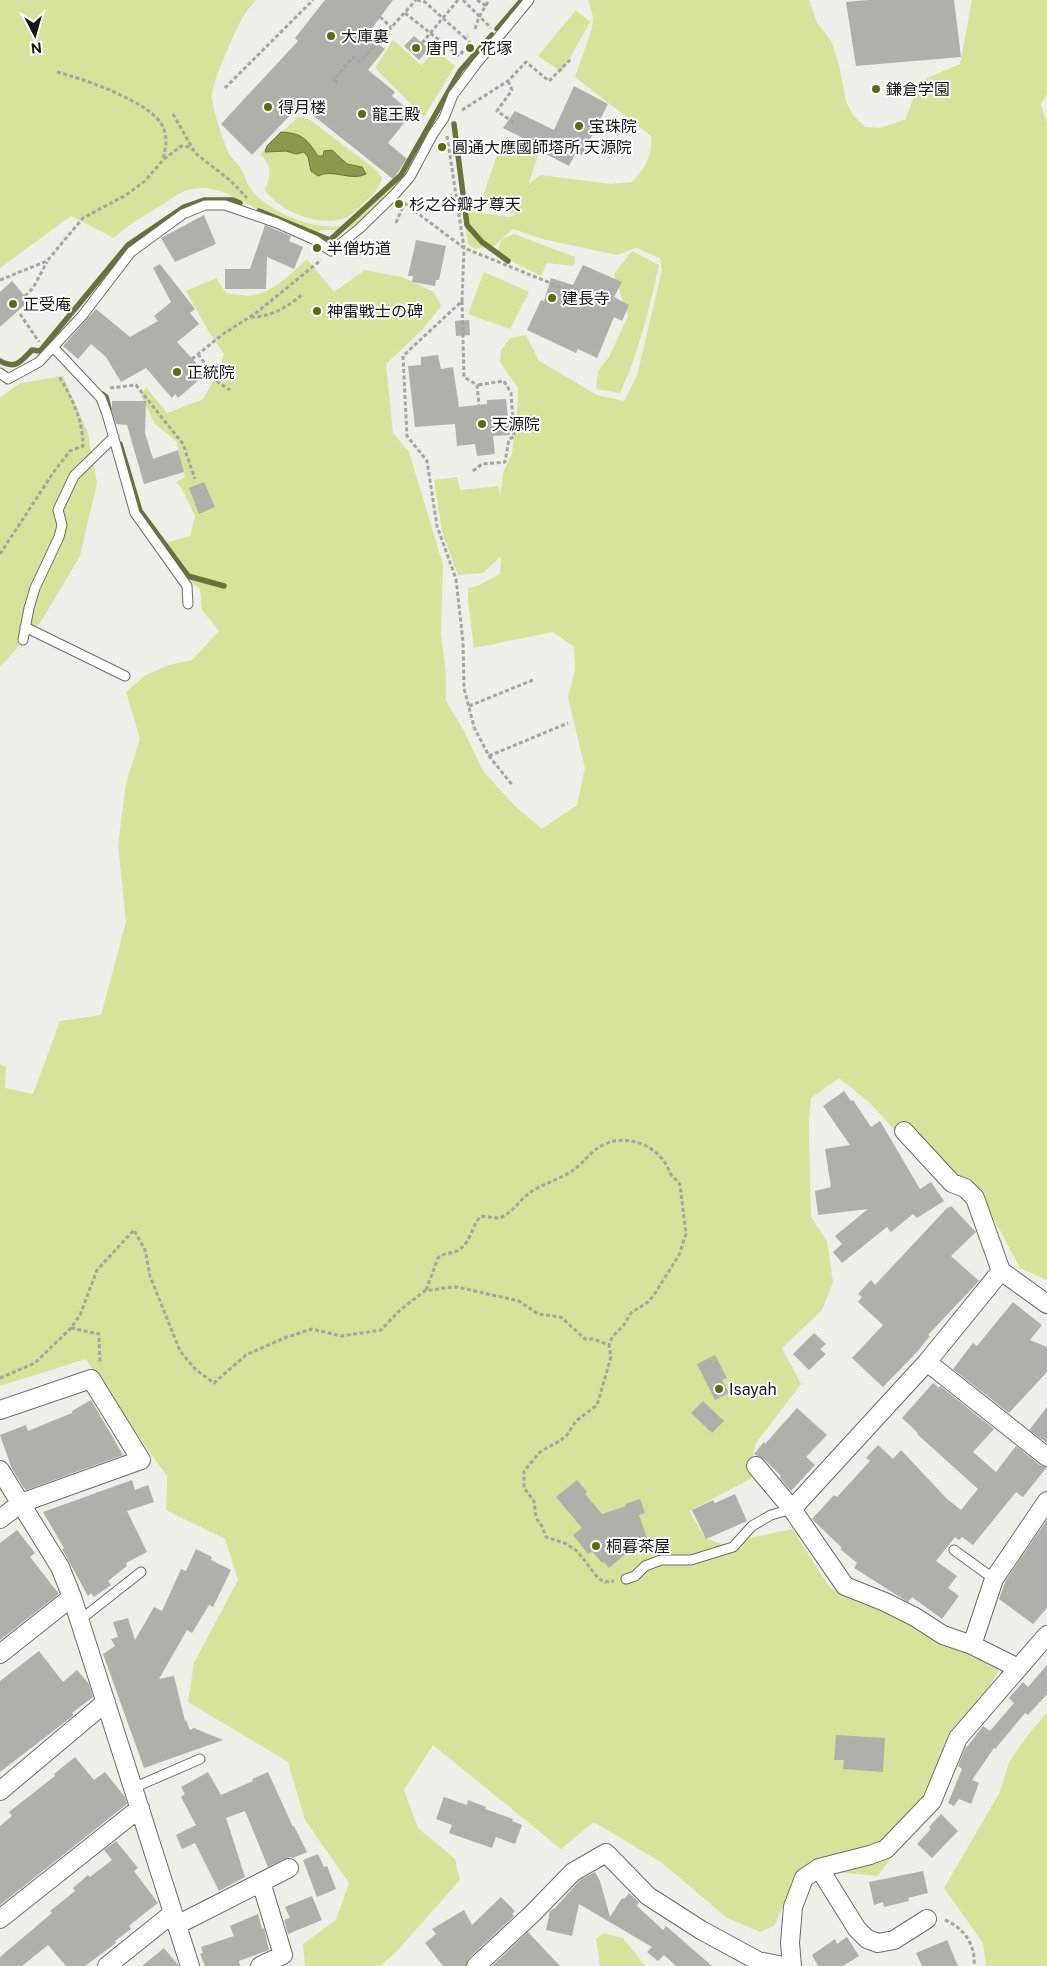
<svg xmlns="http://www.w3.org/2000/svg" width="1047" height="1966" viewBox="0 0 1047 1966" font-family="'Public Sans','Noto Sans JP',sans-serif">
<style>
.green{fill:#d5e49a}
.water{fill:#8b994b;stroke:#68723b}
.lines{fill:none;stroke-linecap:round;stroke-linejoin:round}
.stream{stroke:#68723b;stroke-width:5.5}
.building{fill:#aeb0aa}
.lane-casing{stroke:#6c6d68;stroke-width:11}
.street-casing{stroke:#6c6d68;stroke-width:20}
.path{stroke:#a4a5a1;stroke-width:3;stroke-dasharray:4 2.5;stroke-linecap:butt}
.lane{stroke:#fff;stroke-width:9}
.street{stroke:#fff;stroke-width:18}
.poi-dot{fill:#5e6a12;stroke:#fff;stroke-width:2}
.labels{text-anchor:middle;stroke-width:4;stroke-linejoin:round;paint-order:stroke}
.poi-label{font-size:16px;fill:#161715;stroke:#fff;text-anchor:start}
</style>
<rect width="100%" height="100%" fill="#eeefe9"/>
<path class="green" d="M0 0H256C252 5 247 10 244 15 236 29 212 81 212 96 212 109 224 144 231 157 234 161 238 164 241 169 245 175 246 183 251 189 266 211 323 236 349 223 374 210 391 185 407 163L415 160 396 187 369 215 348 230H322L314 235C296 227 278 220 261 211 236 199 214 181 185 191 174 195 165 204 155 209 138 220 130 223 114 238L71 216 0 268Z
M588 0H809L817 23 832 42 840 69 846 102 853 115 865 127 879 128 905 120 920 81 960 64 972 0H1047V94L1041 104 1047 124V1280L1020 1268 996 1223 952 1183 925 1163 869 1102 839 1078 811 1098 809 1124 811 1217 827 1241 833 1282 822 1310 782 1348 801 1384 756 1443 749 1469 754 1477 689 1511 706 1539 722 1544 792 1529 831 1589 912 1623 999 1670 958 1738 932 1801 878 1876 801 1869 774 1926 760 1932 727 1918 662 1863 594 1822 561 1849 433 1745 404 1790 418 1828 455 1859 460 1880 396 1952 380 1966H305L303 1944 336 1920 349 1883 305 1820 288 1762 188 1702 194 1663 238 1580 225 1539 166 1510 167 1476 105 1390 86 1359 0 1386V1064L6 1067 5 1088 33 1094 60 1021 101 1015 126 922 118 845 126 783 140 739 126 692 144 676 169 665 192 660 219 631 202 610 200 589 193 584 161 544 190 536 195 516 182 489 176 482 185 477 176 441 155 424 141 396 146 387 167 413 203 399 220 370 224 354 209 332 186 291 216 278 226 293C235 294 246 297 255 295 274 291 293 272 307 259L334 292 365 270 402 277 434 292 441 306 423 329 386 364 393 433 409 452 443 565 441 635 446 674V701L464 731 483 771 517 808 542 829 577 805 585 768 568 698 575 670 574 647 553 632 474 648 468 601V588L477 586 500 574 501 556 483 573 458 575 442 532 434 480 457 477 460 490 498 486 500 497 503 473 512 453 518 402V388L500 362 501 350 510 338 526 335 539 361 597 395 624 401 637 375 662 271 660 258 636 248 617 255 542 239 513 229 494 246 475 249 468 244 464 219 465 211 509 217 517 214 481 202 502 140 539 153 528 185 540 175 611 184 632 182C645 168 653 156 651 136L575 77 592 28 593 17Z
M576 10 590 22 562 72 538 56Z
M393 40 421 65 436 50 455 66 424 117 375 68Z
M298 117 309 119 375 169 382 178C379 189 374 193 367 200 360 207 351 217 342 219 316 226 279 211 265 190 271 174 273 168 260 154Z
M514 234 575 257 574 266 547 263 541 276 497 254 501 240Z
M632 251 659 265C649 308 639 353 620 393L596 389 598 371 609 357 628 316 614 274Z
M484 272 529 292 510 329 468 314Z
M63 376 88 433 97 483 80 556 42 620 0 667V398L20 383Z
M1047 1713V1966H986L983 1943 944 1888 1000 1792 1009 1762 1031 1731Z
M603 1933 623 1938 645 1966H600L596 1939Z"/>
<path class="water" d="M281 132C302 133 307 139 318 156H323L324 151 332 150 347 164 362 167 366 174C351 182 333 168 318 176L311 171 308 157 304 152 296 154 286 151 265 152 267 146Z"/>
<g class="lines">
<path class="stream" d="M497 29 522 0
M454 124 467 225 482 242 508 261
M259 211 330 240 401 175 460 71 492 35
M0 361C16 370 21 361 32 350L40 351 128 245 184 207 204 200H233L240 203
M102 394 106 397 109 409
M120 444 140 511 188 576 224 586"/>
</g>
<path class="building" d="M325 0H393L367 35 385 49 368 70 395 92 392 96 412 113 388 143 407 159 393 179 300 105 252 155 221 124 298 41 295 38Z
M868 0H954L961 57 856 66 846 2Z
M414 36 429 49 419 60 404 46Z
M574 86 608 104 582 155 576 152 569 166 536 149 537 145 503 128 515 111 554 130Z
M204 215 216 244 175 262 161 238Z
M265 225 291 236 289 241 303 247 294 269 267 257 266 289H225V269H250Z
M416 240 446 246 439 280H436L435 286 412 282 413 276H408Z
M160 264 195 309 190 313 199 324 177 342 206 374 178 398 175 394 172 398 146 368 121 382 106 357 91 344 78 359 63 346 96 309 130 337 158 321 154 316 171 302 153 268Z
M583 265 622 282 614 297 629 305 622 321 614 317 597 358 578 349 576 353 527 330 541 300 544 301 551 278 573 285Z
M12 281 29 301 0 327V292Z
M469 320 470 335 456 336 455 321Z
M438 355 441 369 453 367 459 407 487 404V400L506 399 510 435 493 436 495 454 477 456 475 444 457 446 455 424 415 427 408 366 421 365V357Z
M112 401H146L145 433 153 459 178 450 184 472 144 484 127 425 116 424 112 411Z
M204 482 215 507 199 514 189 488Z
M844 1091 851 1101 853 1100 871 1127 880 1121 920 1189 931 1182 944 1201 917 1218 913 1214 891 1232 887 1227 842 1263 833 1252 842 1244 835 1236 868 1209 818 1215 815 1191 831 1187 825 1149 850 1145 823 1106Z
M951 1206 976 1232 951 1256 979 1281 928 1335 930 1336 917 1352 883 1387 852 1358 883 1325 858 1302 862 1297 858 1294 871 1280 875 1285 948 1207 949 1208Z
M1013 1302 1042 1325 1030 1340 1047 1347V1372L1009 1413 953 1369 973 1343 977 1346Z
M814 1333 826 1344 820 1349 826 1354 809 1370 793 1354Z
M715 1355 727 1378 722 1380 729 1393 715 1400 697 1364Z
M933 1383 939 1388 940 1386 994 1429 973 1452 996 1472 1016 1446 1040 1465 1047 1467 1023 1497 1016 1492 973 1545 962 1537 959 1540 955 1537 936 1561 957 1576 948 1588 959 1596 942 1619 912 1597 908 1602 903 1599 854 1568 857 1563 840 1549 842 1548 812 1519 834 1495 837 1497 870 1461 866 1458 878 1445 893 1459 901 1450 947 1499 961 1510 978 1489 917 1434 918 1433 902 1418Z
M91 1400 123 1455 26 1490 24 1488 12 1469 0 1435 26 1425 28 1431 72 1413V1411Z
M703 1401 724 1421 712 1433 691 1413Z
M1047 1407V1443L1029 1430Z
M797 1408 827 1435 806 1457 815 1465 791 1491 780 1478 781 1476 764 1459 754 1454 764 1442 765 1444Z
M132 1480 135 1490 148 1485 154 1502 127 1511 147 1552 126 1563 127 1566 108 1581 111 1585 94 1597 91 1593 88 1596 62 1549 64 1548 43 1512Z
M577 1480 587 1492 585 1494 602 1514 626 1506 625 1504 640 1499 645 1513 639 1515 650 1547 623 1556 609 1568 604 1562 602 1563 592 1551 588 1554 573 1535 582 1528 556 1497Z
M735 1494 747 1521 706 1539 692 1510 713 1500 715 1503Z
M1047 1520V1608L1033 1624 999 1599 1006 1580Z
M17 1530 35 1553 30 1557 59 1594 0 1640V1543Z
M196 1549 212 1557 211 1560 231 1570 213 1607 209 1605 192 1633 187 1630 159 1679 174 1676 185 1721 186 1720 190 1730 194 1728 223 1740 144 1768 103 1654 115 1646 111 1639 118 1637 113 1622 128 1618 135 1640 154 1607 162 1611 181 1569 186 1571Z
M39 1651 63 1682 77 1670 89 1684 93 1697 72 1713 74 1715 0 1772V1681Z
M1047 1665V1694L1028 1715 1025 1713 995 1749 994 1748 972 1780 979 1783 971 1804 959 1799 954 1806 948 1803 962 1769 958 1766 966 1746 967 1747 983 1726 990 1731 1014 1703 1009 1698 1023 1682 1028 1687Z
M836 1735 885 1738 883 1772 843 1769 844 1760H834Z
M75 1757 94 1780 105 1772 125 1797 127 1804 0 1905V1826L12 1816 9 1812 55 1776 54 1774Z
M208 1772 221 1795 253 1781 252 1779 268 1772 293 1827 294 1826 307 1852 293 1858 291 1857 284 1859 268 1867 245 1811 226 1818 245 1877 219 1891 195 1843 182 1849 176 1835 196 1825 181 1797 185 1794 181 1787Z
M444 1797 467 1805 468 1800 486 1807 485 1809 513 1819 512 1821 522 1825 515 1844 496 1837 492 1848 449 1833 452 1825 436 1819Z
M941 1814 958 1831 932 1858 917 1844 931 1829 929 1827Z
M116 1841 138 1868 134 1871 158 1903 136 1920 129 1926 131 1929 115 1941 116 1943 85 1966H66L48 1945 22 1966H0V1957L52 1913 50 1911 75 1891 73 1888 88 1875 90 1877 112 1860 104 1850Z
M318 1854 324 1867 327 1866 336 1889 317 1897 303 1860Z
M923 1871 928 1893 908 1898 909 1901 884 1907 883 1902 874 1905 869 1882Z
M595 1872 600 1881 610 1917 622 1898 624 1899 629 1893 639 1902 637 1906 663 1930 666 1926 712 1966H676L664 1955 658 1961 647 1952 652 1947 579 1904 572 1936 546 1930 550 1911 555 1908 580 1880Z
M312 1896 322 1920 288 1934 284 1920 290 1918 285 1907Z
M501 1897 515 1911 512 1914 514 1916 469 1958 466 1966H443L425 1943 436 1934 432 1929 464 1910 472 1925Z
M258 1914 262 1929 264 1928 269 1950 239 1961 240 1966H205L200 1954 203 1953 201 1947 234 1936 230 1926Z
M528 1932 560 1966H492Z
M847 1937 859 1956 843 1966H818L812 1955 835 1939 837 1944Z
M947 1940 958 1966H922L916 1953Z
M164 1948 179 1966H142Z"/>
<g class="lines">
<defs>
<path id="lane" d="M54 348 101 398 107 414 135 513 187 586 188 604
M0 373 8 379 39 362 82 316 131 252 183 214 205 205H225L277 223 315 240 331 251 359 229 394 195 410 177 433 134 444 118 453 95 477 63 529 0
M25 627 125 676
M23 640 29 608 35 588 59 537 62 525 58 510 74 476 114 437
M954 1550 994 1579
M626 1579 635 1576 645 1566 661 1560H691L733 1547 752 1526 771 1515 792 1509
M80 1620 141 1572
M133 1788 200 1759"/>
<path id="street" d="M904 1131 952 1183 965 1188 975 1198 1001 1271
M927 1362 1047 1457
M0 1410 91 1379 141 1460 21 1503 0 1519
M756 1466 792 1509 845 1586 885 1602 915 1617 943 1635 972 1645 1018 1668
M0 1470 60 1567 72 1597 190 1966
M792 1509 927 1362 1001 1271 1047 1304
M972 1645 994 1579 1047 1501
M0 1654 72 1597
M0 1791 106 1702
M819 1868 857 1929 867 1939 878 1943 894 1940 927 1919
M0 1919 140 1808
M177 1925 289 1868
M107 1966 173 1913
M260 1966 283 1955 261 1882
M476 1966 532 1914 573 1872 606 1853 648 1896 701 1930 758 1961 783 1966
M792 1966 790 1943 793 1907 804 1878 819 1868 870 1855 886 1849 932 1801 958 1738 1047 1635"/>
</defs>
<use href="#lane" class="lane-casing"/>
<use href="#street" class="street-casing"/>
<path class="path" d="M417 0 425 2 465 38 468 36
M463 0 491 28
M477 0 486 6
M405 13 459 56 470 43 465 38
M380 17 391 27
M475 29 479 17 489 0
M422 43 458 0
M57 72C83 79 149 101 162 125 168 136 166 147 163 159
M508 81 512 90 497 111 513 122
M337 82 334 80 353 57 360 62 416 0
M225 88 313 0
M462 110 508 81 526 62 549 81 571 59
M173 114 195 153 231 181 247 198
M447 136 464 248 462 301 403 356 407 436 427 461 437 526 456 579 463 642 464 688 474 727 489 756 513 786
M404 203 464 248 570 291
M396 223 403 206
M0 280 47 261 83 218 126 195 145 181 163 160 181 146 191 147
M25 296 33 288 47 262
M462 301 464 377 477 385 479 405
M20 314 39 342
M251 317C269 318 289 306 303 294
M198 354 219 383 230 390
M192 359 223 334 256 313 321 260
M110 388 136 385 183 444 195 479
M473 471 482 464 505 462 509 439 514 437 511 393 504 381 477 385
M0 554 53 473 70 451 83 446C83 420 72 398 59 376
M469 706 533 680
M489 756 568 723
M426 1290 438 1258C444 1252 454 1254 460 1249 471 1241 472 1226 480 1217 487 1215 495 1220 502 1217 513 1212 519 1201 528 1194 541 1184 559 1180 572 1171 584 1163 591 1150 605 1144 625 1135 650 1143 663 1160 667 1164 668 1169 670 1173 673 1178 678 1180 680 1185L686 1234 679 1255 654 1295 648 1302 631 1313 624 1325 612 1337 609 1345
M71 1328 99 1334 100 1364
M0 1378 35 1363 71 1328 80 1315 97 1270 134 1230 145 1250 150 1276 180 1351 196 1370 214 1383 246 1355 284 1338 312 1329 341 1336 381 1330 400 1310 426 1290H434L442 1288 457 1287 519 1301 538 1314 561 1317 585 1339H593L609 1345 611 1357 597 1405 576 1421 567 1435 561 1440 540 1452 524 1471V1488L534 1501 536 1518 542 1526 546 1537 567 1544 578 1552 598 1578 605 1582 614 1581
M945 1920C964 1928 976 1945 974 1966"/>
<use href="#lane" class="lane"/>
<use href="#street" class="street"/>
</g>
<g class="poi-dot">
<circle cx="331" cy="36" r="5"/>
<circle cx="416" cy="48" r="5"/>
<circle cx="470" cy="48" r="5"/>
<circle cx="876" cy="89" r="5"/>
<circle cx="268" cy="107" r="5"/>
<circle cx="362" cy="114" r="5"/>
<circle cx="579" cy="126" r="5"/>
<circle cx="442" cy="147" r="5"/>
<circle cx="399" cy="204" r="5"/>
<circle cx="317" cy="248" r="5"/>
<circle cx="552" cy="298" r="5"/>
<circle cx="13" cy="304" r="5"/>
<circle cx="317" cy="311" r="5"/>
<circle cx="177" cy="372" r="5"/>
<circle cx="482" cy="424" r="5"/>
<circle cx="719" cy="1389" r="5"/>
<circle cx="596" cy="1546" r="5"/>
</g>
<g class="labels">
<g class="poi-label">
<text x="341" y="42">大庫裏</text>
<text x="426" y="54">唐門</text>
<text x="480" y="54">花塚</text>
<text x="886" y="95">鎌倉学園</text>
<text x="278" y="113">得月楼</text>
<text x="372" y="120">龍王殿</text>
<text x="589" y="132">宝珠院</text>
<text x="452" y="153">圓通大應國師塔所 天源院</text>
<text x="409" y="210">杉之谷瓣才尊天</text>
<text x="327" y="254">半僧坊道</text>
<text x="562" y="304">建長寺</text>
<text x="23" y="310">正受庵</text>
<text x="327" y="317">神雷戦士の碑</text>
<text x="187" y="378">正統院</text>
<text x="492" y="430">天源院</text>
<text x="729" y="1395">Isayah</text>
<text x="606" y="1552">桐暮茶屋</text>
</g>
</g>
<g transform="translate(35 35) rotate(174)" stroke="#ffffff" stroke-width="4" paint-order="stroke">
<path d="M0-4L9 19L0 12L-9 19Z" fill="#161715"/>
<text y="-8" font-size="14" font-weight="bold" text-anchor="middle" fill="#161715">N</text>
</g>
</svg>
